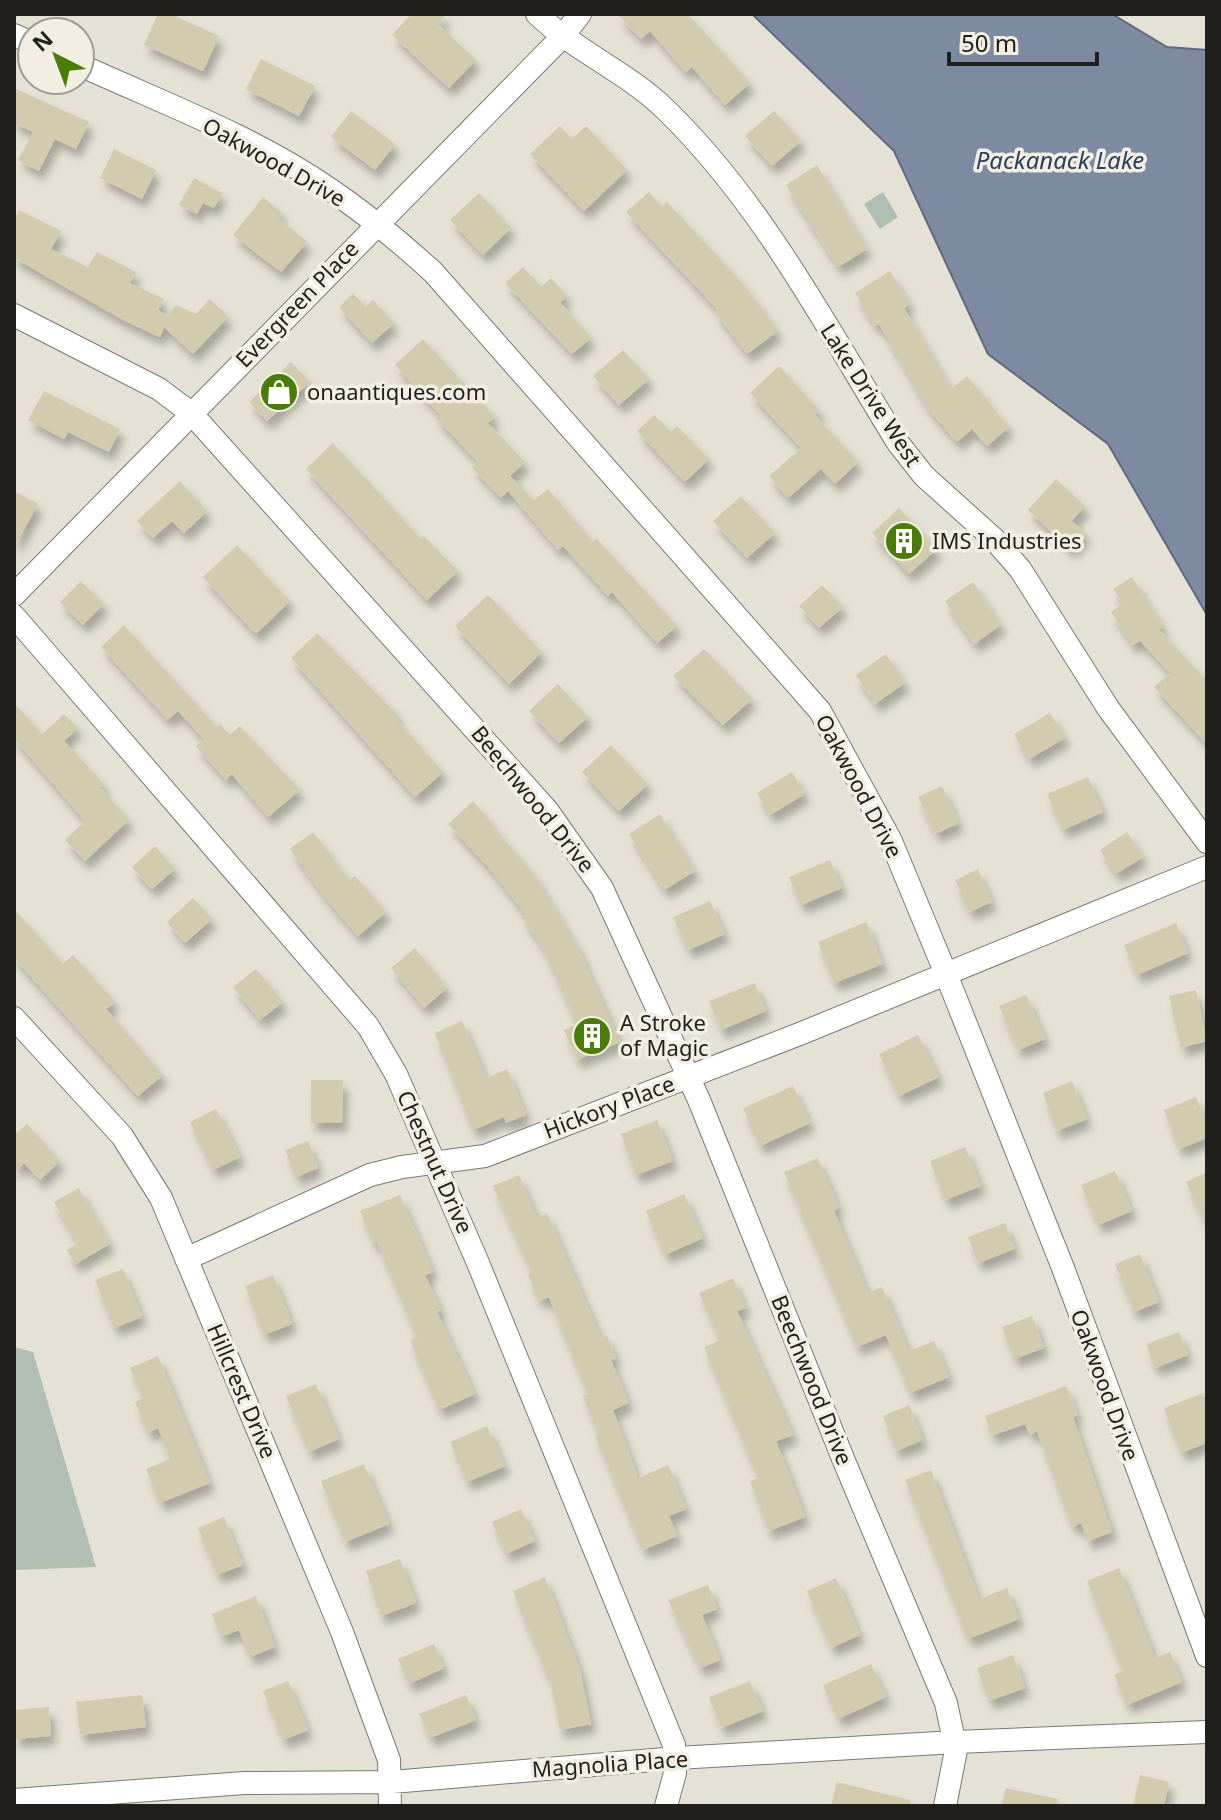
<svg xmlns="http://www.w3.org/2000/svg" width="1221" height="1820" viewBox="0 0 1221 1820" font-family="'Noto Sans',sans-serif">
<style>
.green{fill:#b0bfb2}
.water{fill:#7c8aa2;stroke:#606a7a;stroke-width:2}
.building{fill:#d3cbae;filter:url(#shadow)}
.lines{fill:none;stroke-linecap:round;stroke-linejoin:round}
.minor-casing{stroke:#7c796e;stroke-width:24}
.minor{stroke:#fff;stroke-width:22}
.labels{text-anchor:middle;stroke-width:7;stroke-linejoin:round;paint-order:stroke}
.street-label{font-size:22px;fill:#201f1b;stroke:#f2efe2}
.poi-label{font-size:22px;fill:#201f1b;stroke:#f2efe2;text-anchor:start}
.water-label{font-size:24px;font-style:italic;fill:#2b3e64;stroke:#f2efe2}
</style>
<defs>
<filter id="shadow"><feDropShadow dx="5" dy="9" stdDeviation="4" flood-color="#0004"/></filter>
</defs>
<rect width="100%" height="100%" fill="#e5e2d5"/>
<path class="green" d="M883 192 898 217 880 229 864 204Z
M14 1347 33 1352 96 1567 14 1570Z"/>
<path class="water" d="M752 14H1112L1167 47 1207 50V615L1108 444 988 354 894 151Z"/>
<path class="building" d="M158 14H171L219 36 203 71 144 45Z
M411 14H447L438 24 476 60 449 88 392 35Z
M617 14H688L750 83 725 105 692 67 686 72 650 31 641 39Z
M261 59 315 86 299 116 246 89Z
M14 88 89 122 76 149 55 139 39 171 18 160 33 132 14 123Z
M351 111 395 144 375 170 331 137Z
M774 111 801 141 772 166 745 136Z
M560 126 572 139 586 126 627 170 584 211 530 154Z
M114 149 156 170 142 199 100 178Z
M817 165 867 249 838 267 786 185Z
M194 178 222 193 214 208 203 203 197 214 179 205Z
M649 192 662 207 667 202 743 284 778 331 747 354 715 312 718 310 626 212Z
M479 193 511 228 483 255 450 220Z
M263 197 282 213 278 218 307 242 281 272 233 235Z
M19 210 61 231 51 249 88 267 97 252 136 272 130 283 164 299 158 310 167 316 176 305 196 314 210 299 228 317 193 354 164 327 160 337 127 322 14 258V221Z
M523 267 541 287 551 278 567 296 560 302 591 338 572 354 505 283Z
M890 271 910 304 904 308 951 389 967 376 1009 427 987 446 972 429 957 442 929 410 879 324 875 326 855 293Z
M353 293 366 307 373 300 394 323 372 343 339 307Z
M423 339 495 417 488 423 525 462 510 476 534 500 548 489 593 542 596 538 677 626 657 643 612 592 608 596 563 546 558 550 508 491 501 498 472 467 478 462 436 418 440 415 395 365Z
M623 350 649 379 619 405 593 376Z
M291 362 310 382 267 421 249 402Z
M779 366 820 411 815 415 858 462 835 484 821 469 788 498 769 476 801 448 750 393Z
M44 391 120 429 109 452 68 432 64 439 28 420Z
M654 415 671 432 677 426 709 459 685 482 637 431Z
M333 443 421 539 424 536 458 571 427 600 306 469Z
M1056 479 1085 506 1072 521 1086 534 1071 550 1028 510Z
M180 481 207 511 184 533 172 521 153 538 137 521Z
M14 491 38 504 14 548Z
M741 496 775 533 747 558 713 521Z
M899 508 937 549 909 574 872 533Z
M237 545 290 601 256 634 203 577Z
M1132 577 1163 626 1159 629 1207 681V744L1154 687 1170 673 1140 641 1132 645 1111 612 1123 604 1113 589Z
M81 581 104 604 83 625 60 602Z
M973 582 1001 625 974 644 945 601Z
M822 585 843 607 819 628 799 606Z
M488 595 542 652 509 684 455 626Z
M124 625 217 727 220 724 230 735 240 726 300 790 268 817 232 774 226 780 196 746 204 739 178 711 168 720 101 647Z
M317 633 399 716 396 719 443 772 415 797 291 658Z
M704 649 752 699 723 725 673 676Z
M886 654 905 683 875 704 856 675Z
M558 684 588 717 559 743 529 711Z
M14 703 42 734 64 714 78 728 64 741 104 784 100 787 129 820 85 861 65 840 85 821 14 738Z
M1050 713 1065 738 1029 759 1014 734Z
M611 745 648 784 619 811 582 772Z
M792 772 805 794 770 815 757 793Z
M1088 777 1103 812 1063 830 1047 794Z
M942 786 959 823 935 834 918 797Z
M473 801 538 880 578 948 620 1042 577 1060 564 1030 577 1024 543 948 522 917 526 915 490 869 448 824Z
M660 814 695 871 664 890 629 834Z
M313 832 349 880 355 876 386 912 358 936 327 900 290 849Z
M1127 832 1143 857 1116 874 1100 850Z
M155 846 175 869 152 889 132 867Z
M830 860 842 888 801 905 789 877Z
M978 869 992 902 969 912 955 880Z
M193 898 212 919 185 943 167 922Z
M710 901 725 934 688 950 673 917Z
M14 909 63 964 73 955 115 1002 106 1009 163 1075 138 1096 14 958Z
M866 922 883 964 834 983 818 942Z
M1176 923 1188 953 1137 975 1124 945Z
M415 948 447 988 424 1008 391 968Z
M256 969 283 1002 260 1020 233 987Z
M755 983 766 1011 721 1030 709 1001Z
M1196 990 1207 1041 1181 1048 1169 996Z
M1026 995 1045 1039 1018 1050 999 1006Z
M462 1021 486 1078 507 1069 526 1115 506 1123 504 1117 473 1130 435 1033Z
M918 1035 939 1077 899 1096 879 1054Z
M311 1080H343L342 1123H311Z
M1072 1081 1087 1119 1057 1131 1043 1093Z
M793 1086 810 1123 760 1146 743 1108Z
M1196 1097 1207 1126V1138L1179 1149 1164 1110Z
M216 1109 240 1157 213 1170 190 1122Z
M657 1120 673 1161 636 1175 621 1134Z
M27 1124 60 1161 40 1180 24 1163 14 1172V1135Z
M308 1141 318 1168 296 1177 285 1150Z
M965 1147 981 1186 945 1200 930 1161Z
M818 1158 839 1208 834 1211 868 1293 882 1287 909 1351 934 1341 949 1377 910 1393 886 1335 857 1347 784 1172Z
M1115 1171 1132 1211 1098 1225 1081 1185Z
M1207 1172V1227L1186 1182Z
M519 1175 537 1218 547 1213 601 1338 607 1336 616 1358 611 1360 629 1403 613 1410 638 1478 668 1465 686 1509 669 1516 677 1536 643 1550 595 1435 599 1434 583 1396 588 1394 566 1340 549 1297 539 1301 528 1274 532 1272 493 1186Z
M79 1188 110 1244 75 1264 67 1250 78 1243 54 1202Z
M684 1194 703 1238 665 1255 646 1211Z
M400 1195 433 1272 425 1275 441 1310 437 1312 475 1394 439 1410 410 1340 417 1337 377 1242 373 1243 360 1211Z
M1005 1223 1015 1249 978 1263 968 1237Z
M1140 1254 1159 1302 1134 1312 1115 1264Z
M123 1269 142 1317 114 1328 95 1280Z
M273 1275 292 1324 264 1335 245 1286Z
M733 1278 746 1308 737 1311 793 1435 776 1441 805 1517 769 1531 750 1481 758 1478 704 1347 720 1340 699 1293Z
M1032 1316 1044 1348 1014 1359 1002 1327Z
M1179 1332 1188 1355 1155 1368 1146 1344Z
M158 1356 210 1483 160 1503 146 1469 170 1459 158 1428 148 1433 135 1402 143 1398 130 1368Z
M316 1384 339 1439 309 1452 286 1396Z
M1066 1386 1078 1415 1073 1417 1112 1532 1088 1541 1081 1523 1072 1527 1037 1431 1030 1435 1025 1424 991 1436 985 1416Z
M1203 1393 1207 1403V1443L1181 1453 1164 1408Z
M909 1405 923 1440 896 1451 883 1416Z
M487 1426 505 1466 467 1482 450 1442Z
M364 1464 389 1524 345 1542 321 1481Z
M931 1470 979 1599 1007 1588 1019 1619 968 1639 905 1480Z
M521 1509 535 1541 506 1554 492 1522Z
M224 1517 243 1565 217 1575 198 1528Z
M400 1559 416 1603 381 1616 366 1571Z
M1119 1568 1155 1658 1170 1652 1182 1682 1127 1705 1114 1675 1123 1671 1087 1581Z
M545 1577 580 1670 591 1724 560 1730 549 1674 547 1675 513 1591Z
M836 1578 860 1635 831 1648 807 1591Z
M708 1585 717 1609 702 1615 720 1660 700 1668 668 1600Z
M256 1596 275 1647 250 1657 239 1630 221 1637 212 1614Z
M434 1644 444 1668 409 1684 398 1659Z
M1013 1655 1025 1688 989 1701 977 1668Z
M871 1664 886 1697 838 1719 823 1685Z
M288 1681 308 1730 283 1740 263 1691Z
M750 1681 763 1711 721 1728 709 1697Z
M142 1695 146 1727 80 1735 76 1702Z
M466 1695 476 1720 430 1738 419 1714Z
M49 1707 51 1736 14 1739V1710Z
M1140 1775 1169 1782 1164 1806H1133Z
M837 1782 910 1800V1806H831Z
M1006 1788 1058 1799V1806H1001Z"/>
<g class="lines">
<defs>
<path id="minor" d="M537 14C575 51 627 72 665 109 763 204 827 328 898 443L924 476 993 538 1020 569 1108 708 1207 842
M14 35 32 43
M80 65C163 103 252 136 328 188 365 213 400 242 433 272L820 711 891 841 946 974 1063 1268 1207 1656
M14 315 159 389 191 413 547 810 602 888 699 1100 844 1461 946 1703 956 1750 945 1806
M14 595 563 36 580 14
M14 616 368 1026 396 1074 478 1263 674 1745 675 1773 666 1806
M14 1018 122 1136 161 1198 342 1632 389 1760 390 1806
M186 1259 370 1175 402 1167 485 1156 802 1033 1207 867
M14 1800 244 1783 392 1782 677 1758 956 1742 1207 1732"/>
</defs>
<use href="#minor" class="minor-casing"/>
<use href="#minor" class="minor"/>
</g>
<defs>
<symbol id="shop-disc" viewBox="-11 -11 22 22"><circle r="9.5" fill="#4a7c0a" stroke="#f2efe2"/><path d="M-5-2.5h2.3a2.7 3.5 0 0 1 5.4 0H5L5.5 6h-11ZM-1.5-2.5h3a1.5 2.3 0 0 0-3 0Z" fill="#fff"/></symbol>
<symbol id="building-disc" viewBox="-11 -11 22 22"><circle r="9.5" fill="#4a7c0a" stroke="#f2efe2"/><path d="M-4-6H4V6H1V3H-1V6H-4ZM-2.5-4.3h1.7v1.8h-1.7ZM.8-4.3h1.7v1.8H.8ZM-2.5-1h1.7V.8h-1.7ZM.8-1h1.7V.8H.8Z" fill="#fff"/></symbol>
</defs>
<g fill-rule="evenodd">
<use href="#shop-disc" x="257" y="370" width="44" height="44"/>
<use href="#building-disc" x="882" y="519" width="44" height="44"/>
<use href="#building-disc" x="570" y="1014" width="44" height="44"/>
</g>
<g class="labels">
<g class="street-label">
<text transform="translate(274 162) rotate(29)" y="8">Oakwood Drive</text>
<text transform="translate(297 304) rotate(-46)" y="8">Evergreen Place</text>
<text transform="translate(871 395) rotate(57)" y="8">Lake Drive West</text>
<text transform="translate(859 786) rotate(62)" y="8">Oakwood Drive</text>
<text transform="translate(533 799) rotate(51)" y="8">Beechwood Drive</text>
<text transform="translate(609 1107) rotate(-21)" y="8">Hickory Place</text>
<text transform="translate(435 1162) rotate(66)" y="8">Chestnut Drive</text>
<text transform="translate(812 1380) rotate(68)" y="8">Beechwood Drive</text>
<text transform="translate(1105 1385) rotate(70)" y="8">Oakwood Drive</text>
<text transform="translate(242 1391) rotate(67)" y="8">Hillcrest Drive</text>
<text transform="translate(610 1764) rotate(-4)" y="8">Magnolia Place</text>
</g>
<g class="poi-label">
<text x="307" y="400">onaantiques.com</text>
<text x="932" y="549">IMS Industries</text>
<text x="620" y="1031">A Stroke<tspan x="620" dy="25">of Magic</tspan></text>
</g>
<g class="water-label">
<text x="1060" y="169">Packanack Lake</text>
</g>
</g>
<rect width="1221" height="1820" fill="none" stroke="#201f1b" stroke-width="32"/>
<g transform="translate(56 56) rotate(318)"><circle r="38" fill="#f2efe2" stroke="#9e9c92" stroke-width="2"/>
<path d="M0-6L14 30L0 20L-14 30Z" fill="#4a7c0a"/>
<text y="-12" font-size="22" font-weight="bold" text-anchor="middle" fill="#201f1b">N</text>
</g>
<path d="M949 52v12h148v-12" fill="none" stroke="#201f1b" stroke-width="4"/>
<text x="961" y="52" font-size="24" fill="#201f1b" stroke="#f2efe2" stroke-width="6" paint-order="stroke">50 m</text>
</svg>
